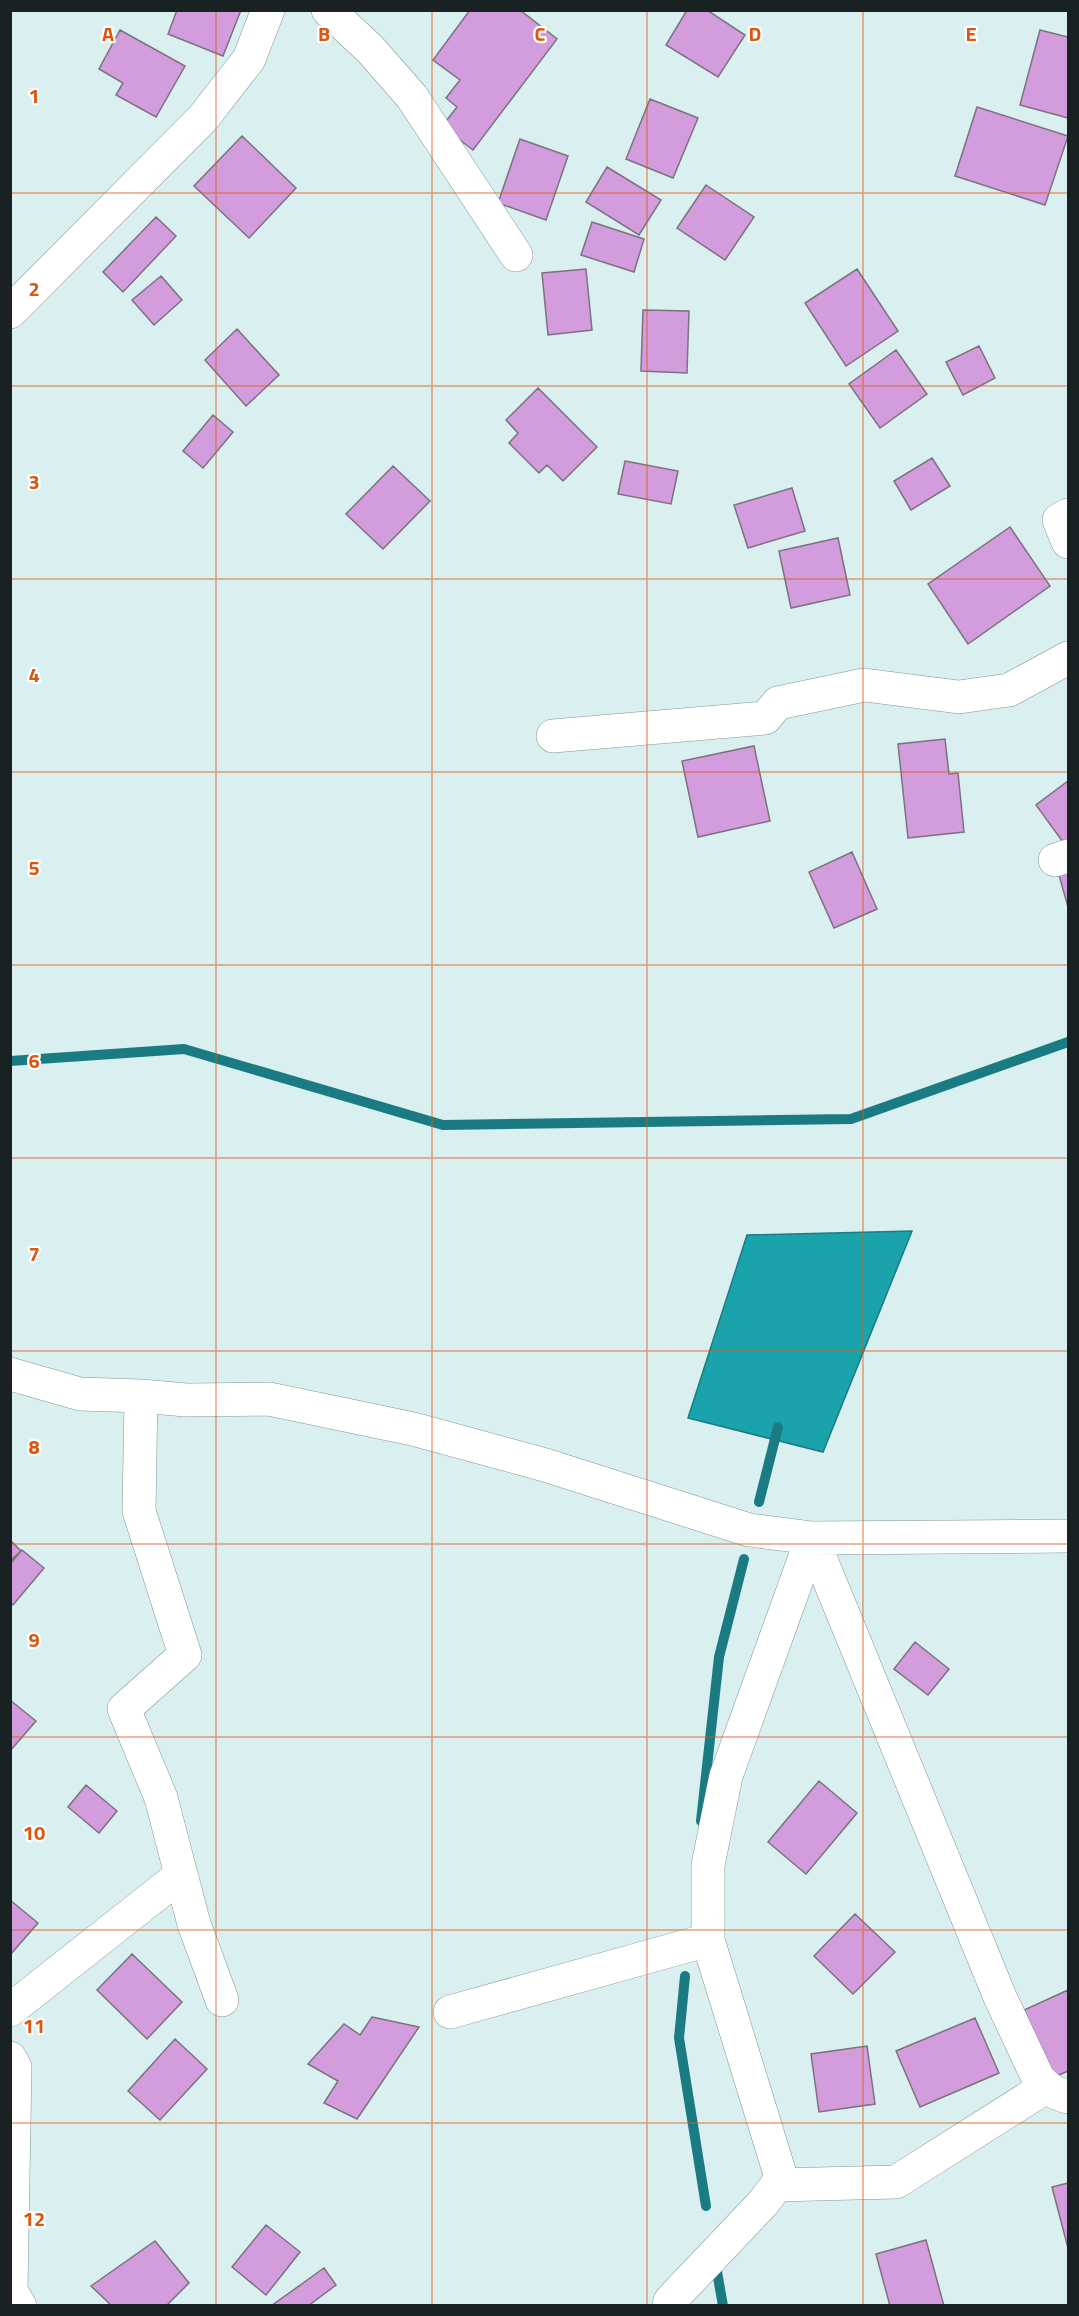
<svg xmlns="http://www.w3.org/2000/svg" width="1079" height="2316" viewBox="0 0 1079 2316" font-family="'Titillium Web',sans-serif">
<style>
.water{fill:#1ba3ab;stroke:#1a7c82;stroke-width:1.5}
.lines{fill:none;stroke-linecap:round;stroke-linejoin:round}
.stream{stroke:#1a7c82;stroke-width:10}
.building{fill:#d39ddd;stroke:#7c717e;stroke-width:1.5}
.street-casing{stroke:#829698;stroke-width:34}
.street{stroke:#fff;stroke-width:33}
.grid{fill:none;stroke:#de560d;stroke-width:1.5;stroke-opacity:0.55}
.grid-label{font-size:20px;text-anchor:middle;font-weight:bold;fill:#de560d;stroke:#fff;stroke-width:4.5;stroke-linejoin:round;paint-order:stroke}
</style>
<rect width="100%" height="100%" fill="#d9eff0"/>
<path class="water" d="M912 1231 823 1452 688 1418 747 1235Z"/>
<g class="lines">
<path class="stream" d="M10 1061 184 1049 443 1125 851 1119 1068 1042
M759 1502 778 1427
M701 1821 719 1657 744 1559
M685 1976 679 2038 706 2206
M716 2266 723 2306"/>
</g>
<path class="building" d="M177 10H241L223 56 168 34Z
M470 10H520L557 39 473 150 442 126 457 107 446 98 460 80 433 60Z
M687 10H707L745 35 718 77 666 45Z
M120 30 185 66 156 117 116 95 123 83 99 69Z
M1040 30 1068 37V118L1020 105Z
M650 99 698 118 673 178 626 159Z
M977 107 1068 136 1045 205 955 176Z
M242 136 296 188 249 238 194 186Z
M520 139 568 156 546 220 498 203Z
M607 167 661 200 639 235 586 202Z
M706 185 754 217 725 260 677 228Z
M156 217 176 236 123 292 103 272Z
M592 222 644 239 634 272 581 255Z
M586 269 592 330 548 335 542 273Z
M857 269 898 331 846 366 805 303Z
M161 276 182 300 154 325 132 300Z
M643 310 689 311 687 373 641 371Z
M237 329 279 375 246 406 205 360Z
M979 346 995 378 963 395 946 362Z
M896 350 927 394 880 428 849 384Z
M538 388 597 447 563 481 547 465 539 473 509 443 518 433 506 420Z
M213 415 233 432 203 468 183 451Z
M932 458 950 486 911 510 894 481Z
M625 461 678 471 671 504 618 494Z
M393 466 430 501 383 549 346 514Z
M792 488 805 531 748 548 734 505Z
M1010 527 1050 586 968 644 928 584Z
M838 538 850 595 791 608 779 551Z
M945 739 949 774 958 773 964 832 908 838 898 744Z
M754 746 770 821 698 837 682 761Z
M1068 781V849L1036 805Z
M852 852 877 909 834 928 809 872Z
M1068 865V907L1057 868Z
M10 1540 21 1551 10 1561Z
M22 1550 44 1568 13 1605 10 1602V1564Z
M915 1642 949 1669 928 1695 894 1669Z
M10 1700 36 1721 10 1751Z
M819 1781 857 1813 806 1874 768 1842Z
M86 1785 117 1811 99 1833 68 1807Z
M10 1900 38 1923 10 1955Z
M855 1914 895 1952 853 1994 814 1956Z
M132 1954 182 2002 147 2039 97 1990Z
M1068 1990V2071L1055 2077 1024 2010Z
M372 2017 419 2027 357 2119 324 2103 338 2081 308 2064 344 2024 360 2035Z
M975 2018 999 2073 920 2107 896 2051Z
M175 2039 207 2069 160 2120 128 2091Z
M867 2046 875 2104 819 2112 811 2054Z
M1068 2183V2248L1052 2187Z
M266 2225 300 2252 266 2295 232 2267Z
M926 2240 944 2306H890L876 2254Z
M155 2241 189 2283 166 2306H112L91 2286Z
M324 2268 336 2285 308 2306H271Z"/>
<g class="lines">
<defs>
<path id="street" d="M328 10 370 49 412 97 516 255
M10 312 203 118 249 59 268 10
M1068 515 1059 520 1068 542
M553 736 765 718 778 703 864 685 959 697 1009 690 1068 658
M1055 860 1068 856
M10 1374 80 1394 141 1396 186 1400 269 1399 413 1429 545 1465 749 1530 812 1538 1000 1997 1038 2078C1047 2088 1055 2094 1068 2097
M141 1396 139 1511 185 1655 124 1709 161 1798 194 1924 222 2000
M10 2010 181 1875
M450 2012 708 1940
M10 2058 15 2067 11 2291 20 2306
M777 2185 896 2182 1046 2087
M669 2306 670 2301 763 2203 777 2185 780 2174 708 1940V1865L726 1776 812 1538 1068 1536"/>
</defs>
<use href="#street" class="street-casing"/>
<use href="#street" class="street"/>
</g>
<path class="grid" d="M216 10V2306M432 10V2306M647 10V2306M863 10V2306M10 193H1068M10 386H1068M10 579H1068M10 772H1068M10 965H1068M10 1158H1068M10 1351H1068M10 1544H1068M10 1737H1068M10 1930H1068M10 2123H1068"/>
<g class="grid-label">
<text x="108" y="41">A</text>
<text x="324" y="41">B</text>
<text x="540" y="41">C</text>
<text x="755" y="41">D</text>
<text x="971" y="41">E</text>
<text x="34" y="103">1</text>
<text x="34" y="296">2</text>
<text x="34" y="489">3</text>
<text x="34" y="682">4</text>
<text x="34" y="875">5</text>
<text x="34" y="1068">6</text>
<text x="34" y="1261">7</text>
<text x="34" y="1454">8</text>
<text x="34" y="1647">9</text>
<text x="34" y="1840">10</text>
<text x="34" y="2033">11</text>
<text x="34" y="2226">12</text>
</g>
<rect width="1079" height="2316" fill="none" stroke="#192122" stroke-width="24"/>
</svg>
